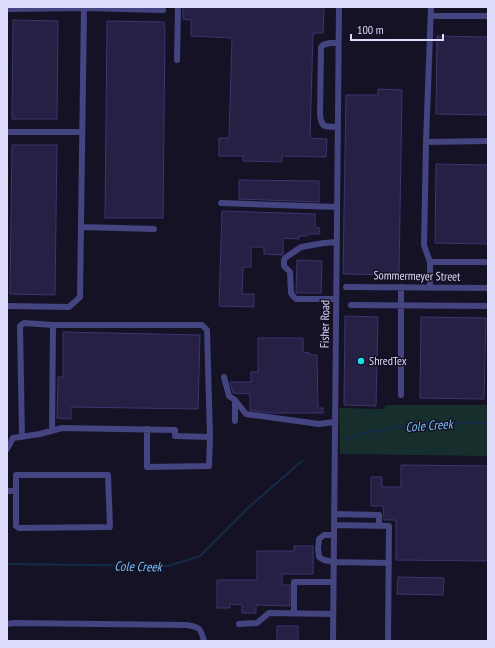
<svg xmlns="http://www.w3.org/2000/svg" width="495" height="648" viewBox="0 0 495 648" font-family="'PT Sans Narrow',sans-serif">
<style>
.green{fill:#162f2d}
.lines{fill:none;stroke-linecap:round;stroke-linejoin:round}
.stream{stroke:#142b48;stroke-width:2}
.building{fill:#262045;stroke:#3d356e}
.minor{stroke:#434480;stroke-width:6}
.poi-dot{fill:#1ddde6;stroke:#151226;stroke-width:1.5}
.labels{text-anchor:middle;stroke-width:3;stroke-linejoin:round;paint-order:stroke}
.street-label{font-size:12px;fill:#dddbfb;stroke:#151226}
.poi-label{font-size:12px;fill:#dddbfb;stroke:#151226;text-anchor:start}
.water-label{font-size:13px;font-style:italic;fill:#75bef0;stroke:#151226}
</style>
<rect width="100%" height="100%" fill="#151226"/>
<path class="green" d="M386 405H488V456L340 454 339 408 383 409Z"/>
<g class="lines">
<path class="stream" d="M347 439 367 432 427 423H488
M7 564 168 566 200 556 249 507 302 461"/>
</g>
<path class="building" d="M183 7H324L323 33H313L310 138 327 139 326 157 282 156V162L243 161V156H219V138H229L232 38 191 36V20L183 19Z
M13 20 58 21 57 119H12Z
M107 21 164 22V26H165L163 218H105Z
M437 36 488 37V115L436 114Z
M378 89 402 90 399 275 343 274 346 95H378Z
M12 145H57L55 295 10 294Z
M436 164 488 165V244L435 243Z
M239 180 319 181V202L239 199Z
M222 211 315 214V227L320 228 319 234H307V236H299V239L283 238V254L282 255 264 254V247H251V267H243L242 294H254V307L219 306Z
M297 260 322 261 321 293H296Z
M345 316 378 317 376 406 344 405Z
M421 317 486 318 484 399 420 398Z
M63 332 200 335 198 409 71 407V419L57 418 58 377H63Z
M258 338H303V352L310 353V355H317L318 408H323V413H272L250 410V394L233 393 230 382H251V372H258Z
M401 465 488 466V561L396 560V520H384L383 506H371V477H382V487H401Z
M294 546H313V574H282V585H290V606L256 605V613H242V605L230 604V608H217V580H257V551H294Z
M398 577 444 578 443 595 397 594Z
M277 626H298V641H277Z"/>
<g class="lines">
<path class="minor" d="M7 9 84 8 163 10
M431 16H488
M177 60 178 7
M338 127C325 126 322 129 320 115L321 47 323 45 330 43H338
M7 132H82
M426 142 488 141
M221 203 337 207
M82 227 154 229
M430 262H488
M346 287 488 288
M430 287V262L424 245 426 142 431 7
M336 299H296L293 296 291 293 290 272 284 266V260L285 258 301 247 324 243 337 242
M351 305 488 306
M7 306 69 307 80 297 84 7
M224 377 229 396 235 400V421
M401 395V287
M235 400 246 414 319 424 334 422
M52 430 53 325H202L207 330 210 437
M22 437 20 326 24 323 53 325
M7 449 13 438 40 434 62 428 175 430V436L210 437 209 466 147 467V429
M16 475H108L110 527 19 528 16 526Z
M7 491H16
M334 514 379 515V526
M334 525 389 526 388 641
M334 535H324L319 539 318 549 319 557 324 560 334 562 389 563
M294 613V582H333
M7 624 14 623 187 625C200 627 201 629 204 641
M239 624 257 623 269 613 333 614
M333 641 339 7"/>
</g>
<circle class="poi-dot" cx="361" cy="361" r="4"/>
<g class="labels">
<g class="street-label">
<text transform="translate(417 276) rotate(1)" y="4">Sommermeyer Street</text>
<text transform="translate(325 324) rotate(-89)" y="4">Fisher Road</text>
</g>
<g class="poi-label">
<text x="369" y="365">ShredTex</text>
</g>
<g class="water-label">
<text transform="translate(429 425) rotate(-4)" y="5">Cole Creek</text>
<text transform="translate(138 566) rotate(1)" y="5">Cole Creek</text>
</g>
</g>
<rect width="495" height="648" fill="none" stroke="#dddbfb" stroke-width="16"/>
<path d="M351 34v6h92v-6" fill="none" stroke="#dddbfb" stroke-width="2"/>
<text x="357" y="34" font-size="12" fill="#dddbfb" stroke="#151226" stroke-width="3" paint-order="stroke">100 m</text>
</svg>
